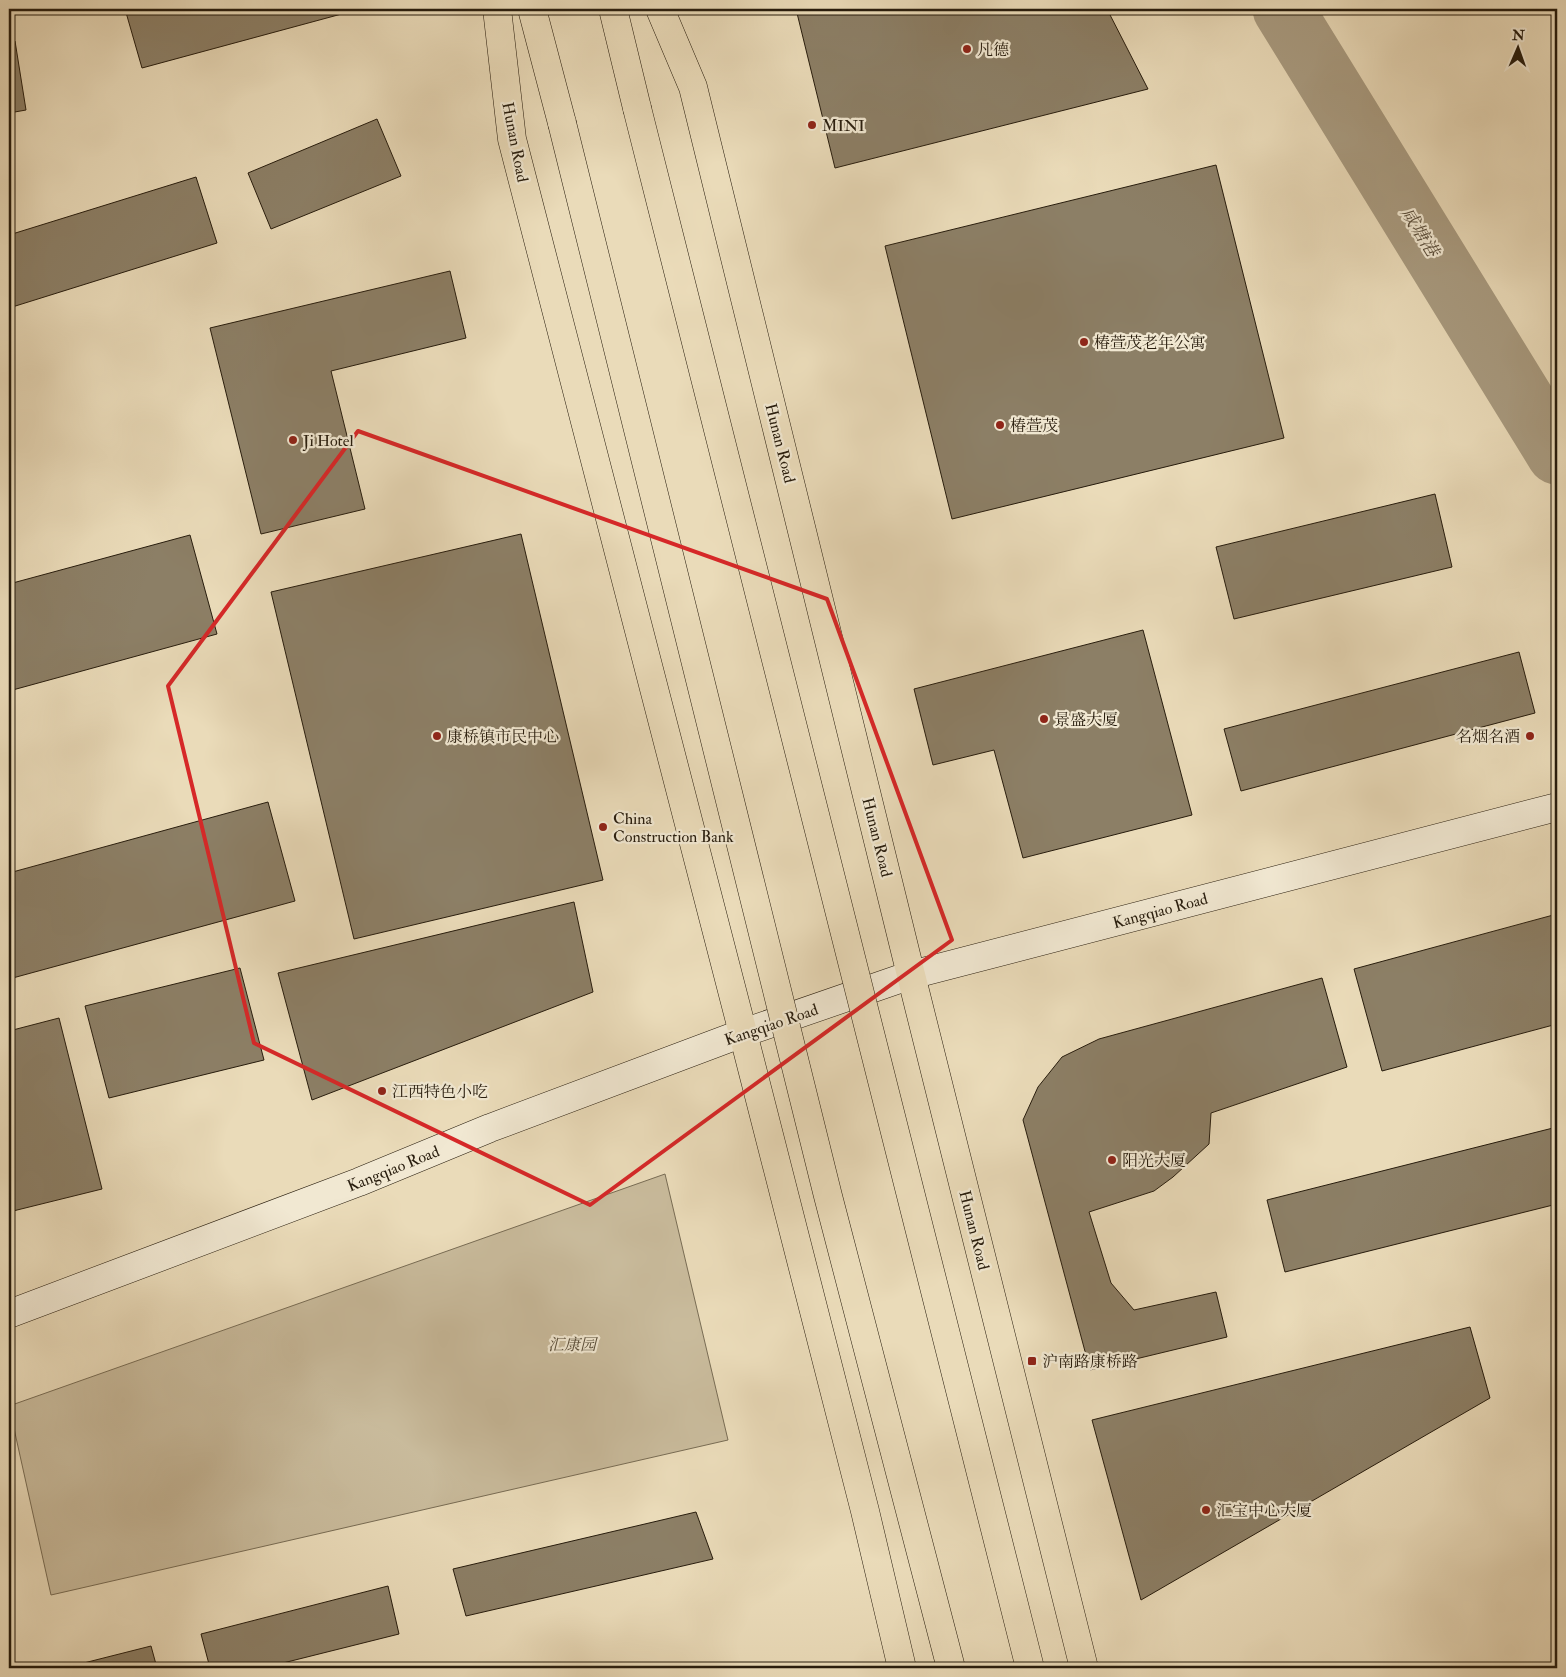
<svg xmlns="http://www.w3.org/2000/svg" width="1566" height="1677" viewBox="0 0 1566 1677" font-family="'IM FELL Double Pica','Noto Serif SC',serif">
<style>
.green{fill:#c9bb9c;stroke:#786c54}
.lines{fill:none;stroke-linecap:round;stroke-linejoin:round}
.river{stroke:#a89a7f;stroke-width:61}
.building{fill:#8c7f66;stroke:#271c0d}
.secondary-casing{stroke:#271c0d;stroke-width:29}
.primary-casing{stroke:#271c0d;stroke-width:29}
.secondary{stroke:#f1e8d2;stroke-width:28}
.primary{stroke:#eadbb9;stroke-width:28}
.primary-bridge-casing{stroke:#271c0d;stroke-width:29;stroke-linecap:butt}
.primary-bridge{stroke:#eadbb9;stroke-width:28}
.marked{fill:none;stroke:#d62828;stroke-width:4;stroke-linejoin:round}
.poi-dot{fill:#8f2418;stroke:#f1e8d2;stroke-width:2}
.labels{text-anchor:middle;stroke-width:4.5;stroke-linejoin:round;paint-order:stroke}
.poi-label{font-size:16px;fill:#271c0d;stroke:#f1e8d2;text-anchor:start}
.street-label{font-size:16px;fill:#271c0d;stroke:#f1e8d2}
.park-label{font-size:16px;font-style:italic;fill:#584c38;stroke:#f1e8d2}
.water-label{font-size:18px;font-style:italic;fill:#5b4e3b;stroke:#f1e8d2}
</style>
<rect width="100%" height="100%" fill="#eadbb9"/>
<filter id="stains"><feTurbulence type="fractalNoise" baseFrequency=".004" numOctaves="4"/><feColorMatrix values="0 0 0 0 .2 0 0 0 0 .09 0 0 0 0 .02 0 0 0 .5 -.17"/></filter>
<radialGradient id="worn" r=".72"><stop offset=".6" stop-color="#630" stop-opacity="0"/><stop offset="1" stop-color="#630" stop-opacity=".3"/></radialGradient>
<path class="green" d="M665 1174 728 1440 51 1595 9 1406Z"/>
<g class="lines">
<path class="river" d="M1283 9 1557 454"/>
</g>
<path class="building" d="M125 9H360L142 68Z
M796 9H1107L1148 89 835 168Z
M15 41 26 110 9 113V42Z
M377 119 401 176 271 229 248 173Z
M1216 165 1284 438 952 519 885 246Z
M196 177 217 243 9 308V235Z
M450 271 466 338 331 371 365 509 261 534 210 328Z
M1435 494 1452 567 1234 619 1216 547Z
M521 534 603 880 354 939 271 592Z
M190 535 217 634 9 691V584Z
M1143 630 1192 815 1023 858 994 750 933 765 914 689Z
M1519 652 1535 713 1241 791 1224 729Z
M268 802 295 901 9 979V873Z
M574 902 593 992 312 1100 278 973Z
M1557 914V1024L1382 1071 1354 969Z
M240 968 264 1060 109 1098 85 1006Z
M1322 978 1347 1067 1211 1113 1209 1144 1173 1177 1154 1191 1089 1212 1111 1283 1134 1310 1216 1292 1227 1337 1090 1370 1023 1120 1038 1087 1062 1057 1099 1039Z
M59 1018 102 1189 9 1212V1031Z
M1557 1127V1204L1285 1272 1267 1200Z
M1470 1327 1490 1398 1141 1600 1092 1420Z
M696 1512 713 1559 466 1616 453 1569Z
M388 1586 399 1634 263 1668H210L201 1634Z
M151 1646 157 1668H64Z"/>
<g class="lines">
<defs>
<path id="secondary" d="M9 1314 359 1182 490 1128 743 1033 911 975 1557 807"/>
<path id="primary" d="M497 9 512 139 743 1033 865 1511 902 1668
M532 9 562 123
M613 9 637 108
M660 9 693 87 911 975 1084 1668"/>
</defs>
<use href="#secondary" class="secondary-casing"/>
<use href="#primary" class="primary-casing"/>
<use href="#secondary" class="secondary"/>
<use href="#primary" class="primary"/>
<defs>
<path id="primary-bridge" d="M637 108 1030 1668
M562 123 828 1196 951 1668"/>
</defs>
<use href="#primary-bridge" class="primary-bridge-casing"/>
<use href="#primary-bridge" class="primary-bridge"/>
</g>
<path class="marked" d="M358 431 827 599 952 940 590 1205 254 1043 168 686Z"/>
<g class="poi-dot">
<circle cx="967" cy="49" r="5"/>
<circle cx="812" cy="125" r="5"/>
<circle cx="1084" cy="342" r="5"/>
<circle cx="1000" cy="425" r="5"/>
<circle cx="293" cy="440" r="5"/>
<circle cx="1044" cy="719" r="5"/>
<circle cx="437" cy="736" r="5"/>
<circle cx="1530" cy="736" r="5"/>
<circle cx="603" cy="827" r="5"/>
<circle cx="382" cy="1091" r="5"/>
<circle cx="1112" cy="1160" r="5"/>
<rect x="1027" y="1356" width="10" height="10" rx="2.5"/>
<circle cx="1206" cy="1510" r="5"/>
</g>
<g class="labels">
<g class="poi-label">
<text x="977" y="55">凡德</text>
<text x="822" y="131">MINI</text>
<text x="1094" y="348">椿萱茂老年公寓</text>
<text x="1010" y="431">椿萱茂</text>
<text x="303" y="446">Ji Hotel</text>
<text x="1054" y="725">景盛大厦</text>
<text x="447" y="742">康桥镇市民中心</text>
<text x="1520" y="742" text-anchor="end">名烟名酒</text>
<text x="613" y="824">China<tspan x="613" dy="18">Construction Bank</tspan></text>
<text x="392" y="1097">江西特色小吃</text>
<text x="1122" y="1166">阳光大厦</text>
<text x="1042" y="1367">沪南路康桥路</text>
<text x="1216" y="1516">汇宝中心大厦</text>
</g>
<g class="street-label">
<text transform="translate(516 142) rotate(79)" y="6">Hunan Road</text>
<text transform="translate(781 443) rotate(76)" y="6">Hunan Road</text>
<text transform="translate(878 837) rotate(76)" y="6">Hunan Road</text>
<text transform="translate(1160 910) rotate(-15)" y="6">Kangqiao Road</text>
<text transform="translate(771 1024) rotate(-19)" y="6">Kangqiao Road</text>
<text transform="translate(393 1168) rotate(-22)" y="6">Kangqiao Road</text>
<text transform="translate(975 1230) rotate(76)" y="6">Hunan Road</text>
</g>
<g class="park-label">
<text x="572" y="1350">汇康园</text>
</g>
<g class="water-label">
<text transform="translate(1420 232) rotate(58)" y="6">咸塘港</text>
</g>
</g>
<rect width="1566" height="1677" fill="none" stroke="#eadbb9" stroke-width="30"/>
<rect x="10" y="10" width="1546" height="1657" fill="none" stroke="#271c0d" stroke-width="2.5"/>
<rect x="15" y="15" width="1536" height="1647" fill="none" stroke="#271c0d"/>
<g transform="translate(1518 48) rotate(2)" stroke="#f1e8d2" stroke-width="4" paint-order="stroke">
<path d="M0-4L9 19L0 12L-9 19Z" fill="#271c0d"/>
<text y="-8" font-size="14" font-weight="bold" text-anchor="middle" fill="#271c0d">N</text>
</g>
<rect width="100%" height="100%" filter="url(#stains)"/>
<rect width="100%" height="100%" fill="url(#worn)"/>
</svg>
